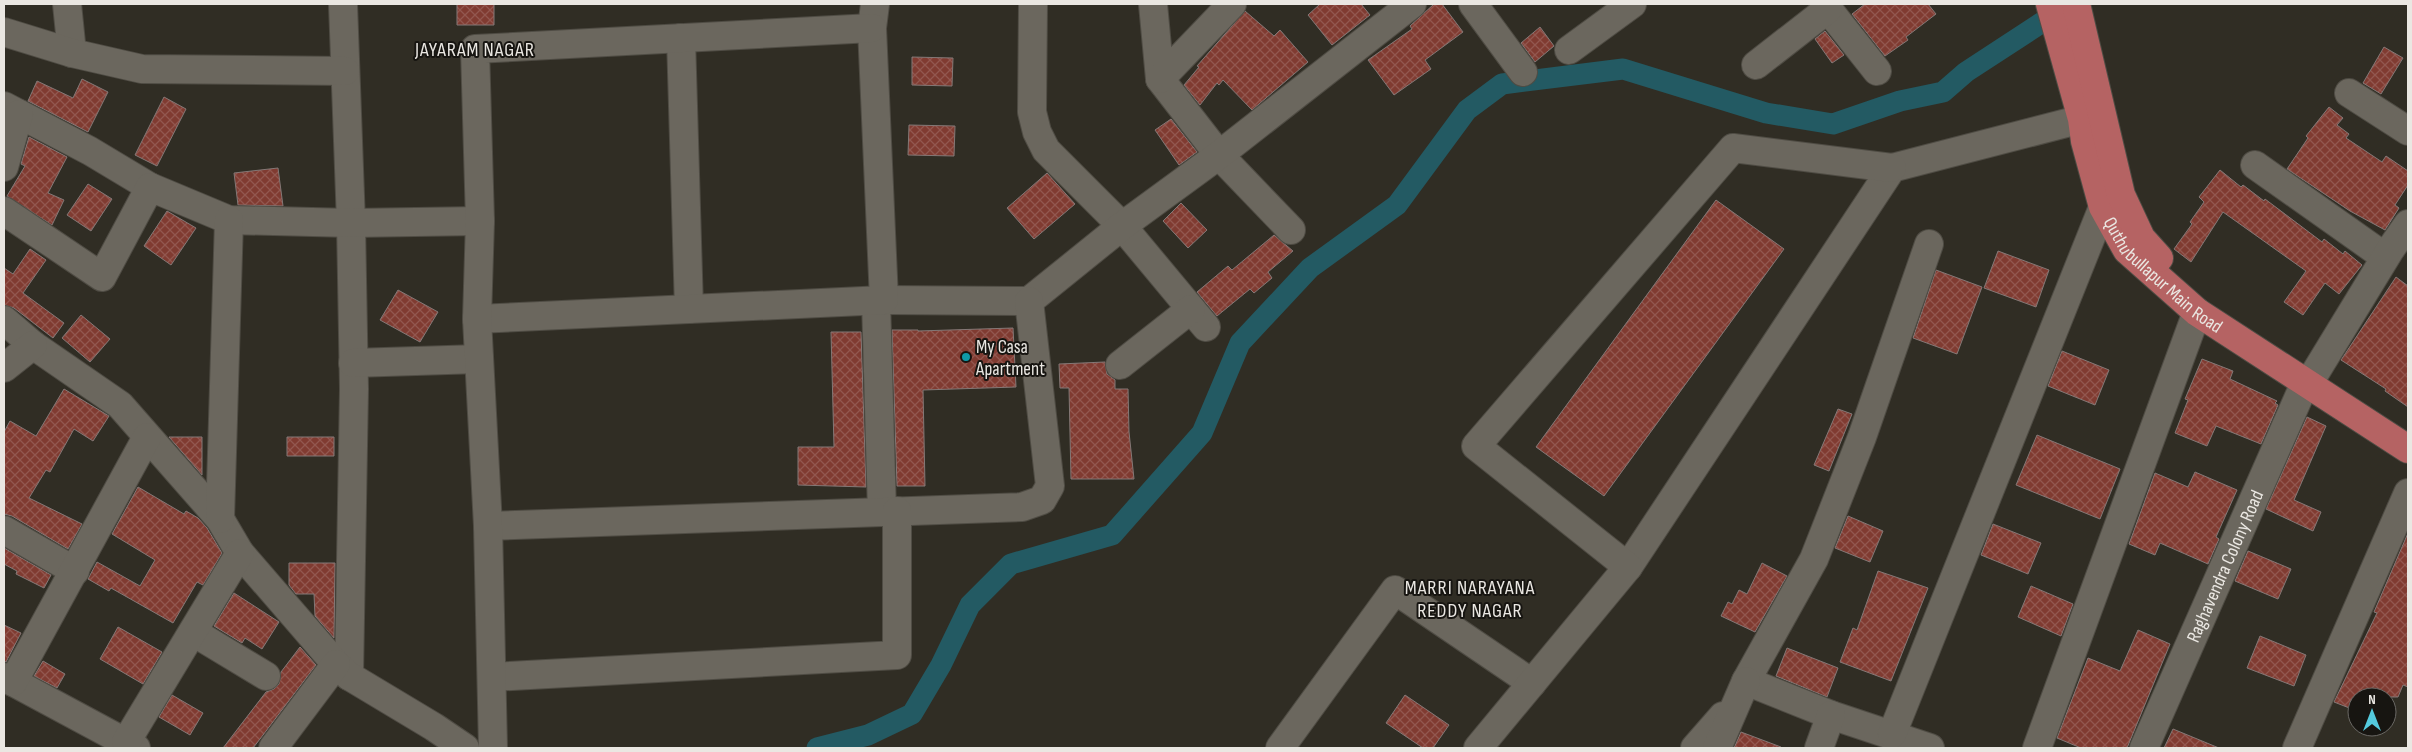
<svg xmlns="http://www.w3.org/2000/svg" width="2412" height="752" viewBox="0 0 2412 752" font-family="'Sofia Sans Condensed',sans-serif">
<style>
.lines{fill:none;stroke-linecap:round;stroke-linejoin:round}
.canal{stroke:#235a63;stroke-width:21}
.building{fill:url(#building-cross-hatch);stroke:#847876}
.minor-casing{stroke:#4f4c44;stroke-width:30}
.major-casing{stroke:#4f4c44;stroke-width:30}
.minor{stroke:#6b675e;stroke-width:28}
.major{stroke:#b56363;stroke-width:28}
.culture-dot{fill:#0f9aa8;stroke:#171511;stroke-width:2}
.labels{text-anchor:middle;stroke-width:4;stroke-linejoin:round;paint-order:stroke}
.street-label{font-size:19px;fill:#eae7e2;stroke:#171511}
.poi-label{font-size:19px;fill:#eae7e2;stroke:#171511;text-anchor:start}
.neighbourhood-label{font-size:20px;letter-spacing:1px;fill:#eae7e2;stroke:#171511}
</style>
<defs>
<pattern id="building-cross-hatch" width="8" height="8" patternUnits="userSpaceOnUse" patternTransform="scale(1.25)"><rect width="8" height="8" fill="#803b31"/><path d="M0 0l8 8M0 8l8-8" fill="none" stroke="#92574f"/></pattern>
</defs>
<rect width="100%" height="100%" fill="#302d24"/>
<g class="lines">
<path class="canal" d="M817 748 868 735 912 714 941 665 970 605 1011 564 1112 535 1202 433 1240 343 1310 268 1397 205 1467 110 1502 84 1623 69 1766 113 1833 124 1900 101 1943 92 1966 72 2064 8"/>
</g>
<path class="building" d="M457 4H494V25H457Z
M1320 4H1361L1370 15 1332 45 1308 15Z
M1434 4H1442L1463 32 1425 60 1431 69 1394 95 1368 60 1412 29 1410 26Z
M1865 4H1928L1936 14 1906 37 1908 40 1885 56 1852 14Z
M1245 11 1274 36 1280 30 1308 62 1252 110 1223 80 1219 85 1217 83 1200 105 1184 85 1199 67 1197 66Z
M1540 27 1554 46 1535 62 1521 43Z
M1825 31 1844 55 1832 63 1815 39Z
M2384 47 2403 58 2381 94 2363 83Z
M912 57 953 58 952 86 912 85Z
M82 79 108 92 88 132 28 101 37 81 73 98Z
M164 97 186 109 157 166 135 155Z
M2329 107 2343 118 2337 125 2349 134 2346 138 2382 162 2386 156 2408 171V185L2395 205 2399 208 2385 230 2350 211 2287 169 2308 138 2306 136Z
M1171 119 1197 152 1179 165 1155 130Z
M909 125 955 126 954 156 908 155Z
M29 137 67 157 48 193 64 200 52 225 7 196 25 166 21 164Z
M278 168 283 206 238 205 234 173Z
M2220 170 2241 187 2243 185 2264 201 2265 199 2322 242 2324 239 2343 254 2345 251 2362 265 2339 294 2325 283 2303 315 2284 302 2306 271 2223 212 2191 262 2174 249 2192 224 2190 222 2204 202 2199 197Z
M1047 173 1075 204 1034 239 1007 208Z
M88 184 112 199 91 231 67 215Z
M1716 200 1784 249 1604 496 1536 447Z
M1181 203 1207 230 1188 248 1163 221Z
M167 211 196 228 171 265 144 246Z
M1274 235 1293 251 1268 272 1272 278 1254 293 1250 289 1217 316 1197 292 1228 266 1232 270Z
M30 249 46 260 23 293 64 323 53 338 14 308 4 305V268L13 274Z
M1998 251 2049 270 2036 307 1984 288Z
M1936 270 1982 287 1957 354 1913 338Z
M2396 277 2408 286V407L2385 391 2386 389 2341 360Z
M398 290 438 312 420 342 380 320Z
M81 315 110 339 90 362 62 338Z
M1013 328 1016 387 923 390 925 486H897L892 330H918V331Z
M831 332H861L866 487 798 485V447H834Z
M2062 351 2109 370 2095 405 2048 386Z
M2202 359 2233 371 2230 379 2277 401 2275 403 2278 405 2261 444 2216 426 2207 446 2175 433 2188 400 2185 399Z
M1105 362 1107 374 1115 380V389H1128L1129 432 1134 479H1071L1069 388H1060L1059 364Z
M64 389 109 416 93 441 74 429 50 472 46 470 29 498 82 524 68 549 12 516 4 514V432L10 421 36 436Z
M1838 409 1852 414 1829 471 1814 465Z
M2307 417 2326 426 2294 500 2321 512 2313 531 2266 509Z
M2037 435 2120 469 2100 519 2016 485Z
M169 437H202V475Z
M287 437H334V456H287Z
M2195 472 2237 490 2216 537 2219 539 2208 564 2160 543 2155 555 2129 544 2155 473 2188 487Z
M138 487 184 514 186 511 198 518 207 528 222 553 203 585 197 582 173 623 111 588 109 591 88 579 97 562 140 586 155 560 112 534Z
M1848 516 1883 531 1870 562 1835 548Z
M1993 524 2041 543 2028 574 1981 555Z
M2408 533V687L2403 685 2398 697H2357V711L2334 702 2377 613 2374 612Z
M4 548 51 575 44 588 16 574 17 571 4 564Z
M2248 551 2291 569 2278 599 2235 581Z
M289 563H335L334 638 315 616 314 594H296L289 585Z
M1762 563 1787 576 1755 632 1721 616 1728 602 1732 604 1739 590 1747 594Z
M1878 571 1928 588 1891 681 1840 662 1853 628 1857 630Z
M2031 586 2073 604 2061 636 2018 617Z
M234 593 279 622 262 649 245 638 242 643 214 626Z
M4 625 21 633 6 662 4 661Z
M118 627 162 652 143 684 100 659Z
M2138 630 2170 644 2127 748H2081L2057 738 2088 658 2120 671Z
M2260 636 2306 655 2294 686 2247 668Z
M300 647 316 665 260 739 253 748H223L266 692 274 689 279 684 281 672Z
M1787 648 1838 668 1827 697 1776 676Z
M43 661 65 674 57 688 34 676Z
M172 695 203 713 190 735 159 717Z
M1405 695 1449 725 1433 748H1423L1386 723Z
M2173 729 2219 748H2164Z
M1741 732 1781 747 1780 748H1734Z"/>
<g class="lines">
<defs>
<g id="minor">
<path d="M67 4 72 53"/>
<path d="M343 4 351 223 354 389 349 676"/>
<path d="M1033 4 1032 112 1037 132 1046 150 1122 226 1206 327"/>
<path d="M1153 4 1160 79 1219 155 1291 230"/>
<path d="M1473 4 1523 72"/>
<path d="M1824 4 1877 71"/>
<path d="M4 32 72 53 142 69 345 71"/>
<path d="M681 38 689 309"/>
<path d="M1569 50 1632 4"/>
<path d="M1756 65 1828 9"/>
<path d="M1160 79 1232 4"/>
<path d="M2349 93 2408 131"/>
<path d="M4 106 90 151 150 187"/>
<path d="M2255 165 2385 257"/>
<path d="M4 167 19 114"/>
<path d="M4 211 102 277 150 187 229 220 351 223 480 221"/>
<path d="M1929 244 1862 437 1814 559 1746 681 1831 715 1930 748"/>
<path d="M876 300 882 512"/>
<path d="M884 300 1029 301 1122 226 1219 155 1412 4"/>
<path d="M477 319 884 300 872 28 875 4"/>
<path d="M4 320 33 345 120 405 220 519 240 553 336 664 349 676 434 727 465 748"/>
<path d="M353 363 479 359"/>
<path d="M1120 365 1191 309"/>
<path d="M4 368 33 345"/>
<path d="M2315 373 2390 250 2408 224"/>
<path d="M220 519 229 220"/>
<path d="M488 526 1022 507 1042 500 1050 486 1029 301"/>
<path d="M4 530 75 571"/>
<path d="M1628 567 1892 168 2082 119"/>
<path d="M193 632 266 676"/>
<path d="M4 677 136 748"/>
<path d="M492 677 897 655V511"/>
<path d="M13 682 147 437"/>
<path d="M1892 734 2103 207"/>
<path d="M126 742 240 553"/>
<path d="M273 748 336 664"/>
<path d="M493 748 488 526 477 319 480 221 475 49 872 28"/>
<path d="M1280 748 1395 590 1532 683"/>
<path d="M1478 748 1628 567 1476 446 1733 148 1892 168"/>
<path d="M1695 748 1723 716"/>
<path d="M1717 748 1746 681"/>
<path d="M1819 748 1831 715"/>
<path d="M2037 748 2197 312"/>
<path id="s1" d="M2144 748 2305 383"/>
<path d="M2297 748 2408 493"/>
</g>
<g id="major">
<path id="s2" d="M2050 4 2082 119 2085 141 2103 207 2127 250 2197 312 2408 449"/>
<path d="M2076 4 2121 195 2141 238 2159 258"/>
</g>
</defs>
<use href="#minor" class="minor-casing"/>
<use href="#major" class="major-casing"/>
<use href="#minor" class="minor"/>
<use href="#major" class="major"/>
</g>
<circle class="culture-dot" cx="966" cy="357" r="5"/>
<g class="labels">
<g class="street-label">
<text dy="7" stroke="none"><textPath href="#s2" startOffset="302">Quthubullapur Main Road</textPath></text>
<text dy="7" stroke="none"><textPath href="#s1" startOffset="199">Raghavendra Colony Road</textPath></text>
</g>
<g class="poi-label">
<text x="976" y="353">My Casa<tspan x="976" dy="22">Apartment</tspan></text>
</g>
<g class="neighbourhood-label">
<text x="475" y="56">JAYARAM NAGAR</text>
<text x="1470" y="594">MARRI NARAYANA<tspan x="1470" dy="23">REDDY NAGAR</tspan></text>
</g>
</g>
<rect width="2412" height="752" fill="none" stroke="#eae7e2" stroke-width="10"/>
<g transform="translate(2372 712)"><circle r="24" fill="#171511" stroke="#6b6965"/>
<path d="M0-4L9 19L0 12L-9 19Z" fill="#54cadd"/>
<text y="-8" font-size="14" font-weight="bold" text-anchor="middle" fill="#eae7e2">N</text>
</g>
</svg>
